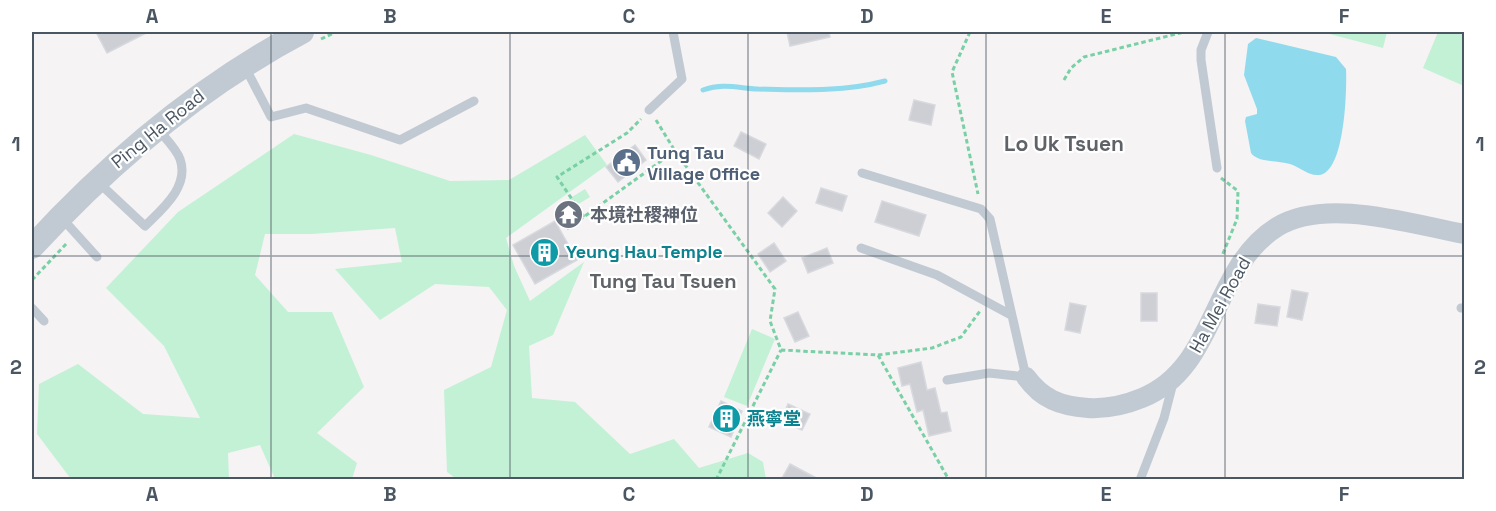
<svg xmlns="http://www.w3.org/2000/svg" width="1496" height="511" viewBox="0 0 1496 511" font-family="'Space Grotesk','Noto Sans SC',sans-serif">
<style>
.green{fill:#c3f1d5}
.water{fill:#90daee}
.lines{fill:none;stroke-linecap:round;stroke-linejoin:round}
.stream{stroke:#90daee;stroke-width:5}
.building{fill:#cdcfd5;stroke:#d7d9de;stroke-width:1.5}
.path{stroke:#7ad0a6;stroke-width:3;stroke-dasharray:4.5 3;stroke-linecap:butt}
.service{stroke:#c1cad2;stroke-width:9}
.minor{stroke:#c1cad2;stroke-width:20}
.tertiary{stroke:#c1cad2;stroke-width:24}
.grid{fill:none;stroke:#4a5661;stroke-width:1.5;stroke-opacity:0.55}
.labels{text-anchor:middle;stroke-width:4.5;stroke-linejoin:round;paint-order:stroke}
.street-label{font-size:18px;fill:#4a5661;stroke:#fff}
.service-label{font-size:18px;font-weight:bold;fill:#4e5e75;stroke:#fff;text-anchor:start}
.worship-label{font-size:18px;font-weight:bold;fill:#5b616d;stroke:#fff;text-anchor:start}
.culture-label{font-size:18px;font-weight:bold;fill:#0d838f;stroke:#fff;text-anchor:start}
.neighbourhood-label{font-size:20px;font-weight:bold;fill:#5f6368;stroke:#fff}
.quarter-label{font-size:21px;font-weight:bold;fill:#5f6368;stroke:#fff}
.neatline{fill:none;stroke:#4a5661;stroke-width:2}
.grid-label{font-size:20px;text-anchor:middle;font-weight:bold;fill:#4a5661}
</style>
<rect width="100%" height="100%" fill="#f5f3f3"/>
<path class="green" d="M1322 32H1387L1383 48Z
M1438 32H1464V86L1423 68Z
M294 134 371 155 450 181 509 180 585 135 607 165 506 238 514 266 530 301 584 262 553 335 529 346 532 398 575 402 630 454 674 439 699 468 748 453 763 462 766 479 458 480 447 472 444 390 491 367 507 310 489 287 435 284 380 320 335 269 402 262 395 228 312 234H265L255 275 288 312H332L364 387 317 433 357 463 352 479H275L260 445 228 453 229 479H71L37 434 39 384 78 364 143 414 200 418 164 346 106 288 178 212Z
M585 189 590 197 564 213 559 205Z
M752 329 775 339 747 406 724 397Z"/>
<path class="water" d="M1256 38 1336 57 1346 69C1347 89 1345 173 1319 175 1308 176 1300 167 1290 164 1278 160 1258 163 1251 153L1245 121 1246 117 1257 114V109L1244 75 1248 44Z"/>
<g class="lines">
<path class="stream" d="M703 90C723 83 738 88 758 89 801 90 844 92 885 81"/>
</g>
<path class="building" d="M96 32H148L107 53Z
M787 32H829L830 37 790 46Z
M914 100 935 105 931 125 909 120Z
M741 132 766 144 759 159 734 146Z
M635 145 646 160 618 182 606 167Z
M821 188 847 196 842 211 816 203Z
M783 197 797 211 782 227 768 213Z
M882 201 926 215 919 236 875 222Z
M555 221 577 260 535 284 513 245Z
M774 243 786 261 770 272 758 254Z
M827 248 833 263 808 273 802 258Z
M1292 290 1308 293 1302 320 1287 317Z
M1141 293H1157V321H1141Z
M1070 303 1086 306 1080 333 1065 330Z
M1258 304 1280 307 1277 326 1255 323Z
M798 312 809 336 795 342 784 318Z
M921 362 927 390 935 388 941 413 947 412 951 431 929 436 923 410 917 412 910 384 902 386 898 368Z
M721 401 742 411 731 437 709 427Z
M788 404 810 414 802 430 781 421Z
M790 464 820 480H781Z"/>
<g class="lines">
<path class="path" d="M970 32 952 72 978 194
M321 39 336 32
M1064 80 1071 68 1084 57 1184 32
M656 120 675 151 775 289 770 321 781 350 878 355 949 480
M1221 178 1238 191 1237 219 1222 256
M584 217 557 177 627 133 641 119
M567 229 675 151
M32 280 68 242
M878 355 932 348 961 337 980 311
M716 480 781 350"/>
<path class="service" d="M1208 32 1201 50V60L1217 168
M245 67 271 117 306 108 400 140 474 101
M649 110 682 79 673 32
M862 173 981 209 990 219 1026 377 989 373 947 380
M98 182 145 226C161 210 190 187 180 159 176 148 164 137 157 128
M60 216 97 257
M861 248 937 275 1011 315
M32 308 44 321
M1461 308H1464
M1140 480 1164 418 1173 383"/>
<path class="minor" d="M1026 377C1042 399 1060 406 1088 408 1106 409 1125 405 1142 398 1217 368 1211 268 1277 227 1326 197 1410 224 1464 234"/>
<path class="tertiary" d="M32 247C111 161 198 87 302 32"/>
</g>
<path class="grid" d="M271 32V480M510 32V480M748 32V480M986 32V480M1225 32V480M32 256H1464"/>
<defs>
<symbol id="civic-disc" viewBox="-11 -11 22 22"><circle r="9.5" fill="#5c6f8a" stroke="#fff"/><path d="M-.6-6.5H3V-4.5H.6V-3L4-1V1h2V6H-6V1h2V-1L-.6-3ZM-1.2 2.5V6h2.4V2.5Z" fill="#fff"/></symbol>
<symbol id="temple-disc" viewBox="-11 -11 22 22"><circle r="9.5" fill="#6b7280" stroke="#fff"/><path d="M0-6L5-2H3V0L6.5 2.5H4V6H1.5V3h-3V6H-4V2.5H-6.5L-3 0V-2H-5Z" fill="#fff"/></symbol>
<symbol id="building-disc" viewBox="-11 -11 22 22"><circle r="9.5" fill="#0f9aa8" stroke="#fff"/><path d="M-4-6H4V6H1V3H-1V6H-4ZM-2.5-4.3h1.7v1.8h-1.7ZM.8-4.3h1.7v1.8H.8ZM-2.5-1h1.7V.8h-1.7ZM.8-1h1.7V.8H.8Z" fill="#fff"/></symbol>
</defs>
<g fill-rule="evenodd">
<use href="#civic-disc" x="610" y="146" width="33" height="33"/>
<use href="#temple-disc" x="552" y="198" width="33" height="33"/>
<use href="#building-disc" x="528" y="236" width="33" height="33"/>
<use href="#building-disc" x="710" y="402" width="33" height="33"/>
</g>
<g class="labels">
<g class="street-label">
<text transform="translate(158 129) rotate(-39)" y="6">Ping Ha Road</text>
<text transform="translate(1220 305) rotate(-61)" y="6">Ha Mei Road</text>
</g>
<g class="service-label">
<text x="647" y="159">Tung Tau<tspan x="647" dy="21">Village Office</tspan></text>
</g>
<g class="worship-label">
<text x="590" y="221">本境社稷神位</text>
</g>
<g class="culture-label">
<text x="566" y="258">Yeung Hau Temple</text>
<text x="747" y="425">燕寧堂</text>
</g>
<g class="neighbourhood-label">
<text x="663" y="288">Tung Tau Tsuen</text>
</g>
<g class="quarter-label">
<text x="1064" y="151">Lo Uk Tsuen</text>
</g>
</g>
<rect width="1496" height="511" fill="none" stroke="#ffffff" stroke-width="66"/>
<rect x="33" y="33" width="1430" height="445" class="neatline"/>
<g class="grid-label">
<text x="152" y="23">A</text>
<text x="390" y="23">B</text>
<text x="629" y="23">C</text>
<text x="867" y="23">D</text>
<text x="1106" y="23">E</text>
<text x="1344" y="23">F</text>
<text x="16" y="151">1</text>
<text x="1480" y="151">1</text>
<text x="16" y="374">2</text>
<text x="1480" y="374">2</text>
<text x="152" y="501">A</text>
<text x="390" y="501">B</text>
<text x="629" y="501">C</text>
<text x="867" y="501">D</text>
<text x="1106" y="501">E</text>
<text x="1344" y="501">F</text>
</g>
</svg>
